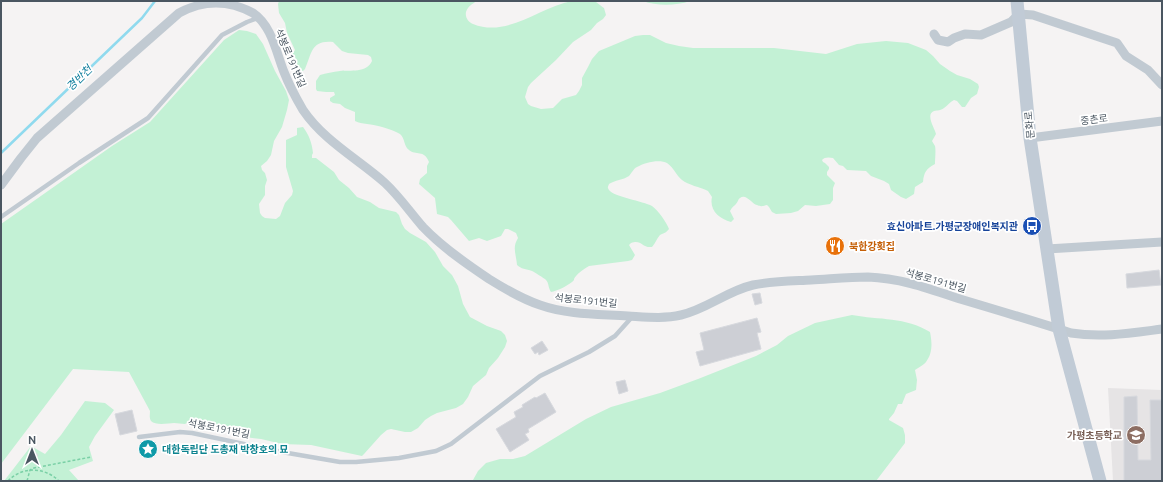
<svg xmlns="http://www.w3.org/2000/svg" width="1163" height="482" viewBox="0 0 1163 482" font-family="Ubuntu,'Noto Sans KR',sans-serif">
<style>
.education{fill:#e6e4e5}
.green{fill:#c3f1d5}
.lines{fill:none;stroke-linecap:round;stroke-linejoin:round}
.stream{stroke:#90daee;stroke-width:2.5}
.building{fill:#cdcfd5;stroke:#d7d9de}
.path{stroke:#7ad0a6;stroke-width:1.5;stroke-dasharray:3 2;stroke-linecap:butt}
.service{stroke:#c1cad2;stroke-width:4.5}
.minor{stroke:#c1cad2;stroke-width:9}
.secondary{stroke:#c1cbd6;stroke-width:13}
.labels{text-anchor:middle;stroke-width:3.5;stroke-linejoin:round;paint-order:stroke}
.street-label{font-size:10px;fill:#4a5661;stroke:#fff}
.transit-label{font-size:10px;font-weight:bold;fill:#164399;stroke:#fff;text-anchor:end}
.food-label{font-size:10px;font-weight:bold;fill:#c56008;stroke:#fff;text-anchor:start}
.education-label{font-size:10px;font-weight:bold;fill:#785e54;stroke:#fff;text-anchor:end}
.culture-label{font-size:10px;font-weight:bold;fill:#0d838f;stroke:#fff;text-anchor:start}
.water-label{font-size:11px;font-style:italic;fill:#0c7c9b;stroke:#fff}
</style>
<rect width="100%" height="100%" fill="#f5f3f3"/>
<path class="education" d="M1108 388 1162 390V481H1113Z"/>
<path class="green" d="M279 1H477C472 4 468 6 466 12 465 17 468 22 473 24 508 38 539 7 572 1 577 1 590 0 594 1 597 2 601 6 604 8L606 15 603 19 597 23 591 30 573 42 556 60 531 83 528 87 525 97 528 104 531 106 541 109 553 108 562 99 576 95 579 91 582 85V78L588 67 592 59 599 51 635 36 643 35H650L666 43 679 46 693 48H774L826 54 857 44 886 41 908 43 926 50 933 56 940 64 950 71 957 75 970 79 978 84 979 87 977 94 971 98 965 107H962L957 101 954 100C950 102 947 106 944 108 940 111 938 110 934 111 925 114 935 129 936 134L932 141C933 143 934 144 935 146 936 149 935 161 935 164 926 169 924 172 923 182L915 187 914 194 906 199 901 197 891 190 889 184 884 181 871 176 866 171 847 170 843 166 839 165 833 158C829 157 824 157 822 160L823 162 825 163 829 167V169L827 172V175L835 183 833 188V200L830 204 816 206 805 205 798 211 791 213 776 214 772 212 769 207 767 205C763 206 761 207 757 205 752 204 746 193 740 198 738 199 738 202 736 204 734 206 732 207 730 211L734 219 731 222C719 219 709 210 712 197L708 191C700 187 688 185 682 180 676 175 674 168 667 163 660 159 645 162 637 167 633 169 632 173 629 176 623 180 615 180 609 184 608 187 607 187 609 190 614 197 643 201 652 206 658 210 667 223 669 229 666 233 664 233 660 235 657 238 655 244 652 247 641 248 642 239 631 243L629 245 635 255 632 260 628 261 589 266C584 269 579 272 576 276 572 281 576 278 572 282 567 286 557 291 551 292 548 288 549 283 546 280 544 278 534 272 532 271 526 269 521 269 517 265 516 253 512 248 518 238L516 233 508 229H505L501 236 487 241 479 238 469 241 451 220 448 217 437 214 435 198 419 184 420 179 427 173V166L429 162C424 149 416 156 409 150 404 147 405 138 400 134 392 129 376 125 367 124 362 123 359 123 355 121V112L345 108 340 104 333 103 330 101V98L335 95 334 92H326L317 91 316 89V81L320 75C326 73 333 72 340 71 350 70 367 73 372 61L371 57 368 55 348 53 342 51 333 42C311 40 312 53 305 69L303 71 299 70C296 67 291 60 292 56 292 53 294 52 295 50L287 33 285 23 279 13 278 4Z
M643 1H690C676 6 656 6 643 1Z
M239 30 247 31 256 34 263 44 275 71 286 91 289 100 287 110 282 127 274 141 271 155 267 161 261 166 262 170 265 173 267 180 265 186V195L259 204 260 213 262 216 265 218 276 219 280 216 285 203 292 195 293 191 286 167V140L297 135V128L303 127C309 135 312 143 313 153L312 155V158H316L334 172 339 180 349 188 357 197 370 202 379 208 396 212 399 215 402 224 405 229 410 233 426 242 435 252 443 266 452 275 458 286 463 304 470 317 487 326 501 331 505 335 507 341 505 347 498 358 489 368 486 375 473 386 468 397 463 404 456 408 437 413 431 416 425 420 418 428 411 432H405L391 429 387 430 381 435 364 454 362 456 311 445 282 444 261 439 245 437 231 430 220 429 208 424 192 421H190L185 424C181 424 178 423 174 423 169 423 156 426 151 421 149 418 150 414 150 411L129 372 73 369 1 464V224L112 146 150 122 224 40Z
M852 315C879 320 906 317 930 332 932 342 933 353 926 362 924 365 919 367 915 370L917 380 916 390 906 394 902 404H898L894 413 889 419V420L903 428 905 435V443L876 481H473V480L478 471 486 463 500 459H513L525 456 586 419 611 407 660 393 698 379 756 356 777 345 788 336 815 323Z
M85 401 105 403 114 410 95 436 89 447 93 461 69 470 79 481H4L31 446 45 454 61 435Z"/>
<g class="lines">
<path class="stream" d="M1 153 142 18 155 1"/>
</g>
<path class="building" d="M1159 270 1161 285 1127 288 1126 274Z
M760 293 762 303 755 305 752 294Z
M757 318 761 332 757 333 761 349 700 366 696 352 704 350 700 333Z
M542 341 548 350 539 355 538 352 535 354 531 348Z
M625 380 628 391 619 394 616 382Z
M545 393 556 412 528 429 529 432 525 434 529 440 510 452 496 429 516 417 514 412 523 407 522 405 535 397 536 398Z
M1137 396 1138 460H1151L1150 400H1162V481H1124V397Z
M132 410 137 431 120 435 115 414Z
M32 450 38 455 33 461 27 456Z"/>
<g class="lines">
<path class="path" d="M8 481C22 466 45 467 59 481
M27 481 30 470 34 468 91 457"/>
<path class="service" d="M1 217 79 163 148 118 222 35 247 22 258 18
M139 437 180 432 192 433 282 452 340 462H356L399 458 436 451 451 444 540 376 589 352 615 336 633 316"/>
<path class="minor" d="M934 34 938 40 948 42 954 38 965 34 981 35 1011 22 1019 14 1033 15 1117 43 1126 56 1148 70 1162 85
M1030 138 1162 121
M1 185 21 158 37 138 179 13C203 0 229 0 253 13 272 26 276 52 284 72 289 85 296 98 303 110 324 141 358 159 385 183 399 196 410 212 423 227 442 247 465 263 489 279 505 289 522 299 540 305 568 315 599 314 628 316 646 317 664 319 681 315 707 309 727 291 753 285 772 281 792 281 811 280 830 279 849 277 868 277 900 278 930 289 960 299 997 310 1034 321 1071 333 1102 338 1131 333 1162 329
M1047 249 1162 242"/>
<path class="secondary" d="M1017 1 1030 138 1059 329 1100 481"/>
</g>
<defs>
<symbol id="bus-disc" viewBox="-11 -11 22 22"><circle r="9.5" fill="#1a4fb4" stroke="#fff"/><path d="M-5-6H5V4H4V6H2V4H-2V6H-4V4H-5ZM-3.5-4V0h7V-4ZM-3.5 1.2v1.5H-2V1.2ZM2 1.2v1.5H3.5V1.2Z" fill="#fff"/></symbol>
<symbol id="restaurant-disc" viewBox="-11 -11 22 22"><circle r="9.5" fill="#e8710a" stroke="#fff"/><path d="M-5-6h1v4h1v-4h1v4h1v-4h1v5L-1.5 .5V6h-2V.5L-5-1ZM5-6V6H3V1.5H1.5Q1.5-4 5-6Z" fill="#fff"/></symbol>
<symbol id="school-disc" viewBox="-11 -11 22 22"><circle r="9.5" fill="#8d6e63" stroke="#fff"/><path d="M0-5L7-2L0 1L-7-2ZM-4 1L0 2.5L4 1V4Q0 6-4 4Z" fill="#fff"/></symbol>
<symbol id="sight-disc" viewBox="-11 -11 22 22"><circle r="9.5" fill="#0f9aa8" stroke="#fff"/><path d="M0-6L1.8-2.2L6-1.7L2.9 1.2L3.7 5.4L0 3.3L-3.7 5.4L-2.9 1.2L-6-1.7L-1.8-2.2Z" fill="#fff"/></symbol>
</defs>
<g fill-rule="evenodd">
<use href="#bus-disc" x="1021" y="215" width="22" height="22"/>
<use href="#restaurant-disc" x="824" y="235" width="22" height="22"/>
<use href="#school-disc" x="1125" y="424" width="22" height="22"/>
<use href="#sight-disc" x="137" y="438" width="22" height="22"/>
</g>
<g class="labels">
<g class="street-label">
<text transform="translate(291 58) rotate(67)" y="4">석봉로191번길</text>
<text transform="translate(1094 119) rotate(-7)" y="4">중촌로</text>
<text transform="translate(1029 125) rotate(-95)" y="4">문화로</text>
<text transform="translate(936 280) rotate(16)" y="4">석봉로191번길</text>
<text transform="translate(586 300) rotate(6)" y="4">석봉로191번길</text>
<text transform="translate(219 428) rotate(11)" y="4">석봉로191번길</text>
</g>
<g class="transit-label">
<text x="1018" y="230">효신아파트.가평군장애인복지관</text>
</g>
<g class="food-label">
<text x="849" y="250">북한강횟집</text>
</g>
<g class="education-label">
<text x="1122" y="439">가평초등학교</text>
</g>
<g class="culture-label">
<text x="162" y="453">대한독립단 도총재 박창호의 묘</text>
</g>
<g class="water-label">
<text transform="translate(79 78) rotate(-44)" y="4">경반천</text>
</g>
</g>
<rect width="1163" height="482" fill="none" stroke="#4a5661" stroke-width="4"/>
<g transform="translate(32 450)" stroke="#ffffff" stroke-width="3" paint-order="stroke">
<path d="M0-3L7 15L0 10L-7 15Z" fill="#4a5661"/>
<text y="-6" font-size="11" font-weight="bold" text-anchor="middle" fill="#4a5661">N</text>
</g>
</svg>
